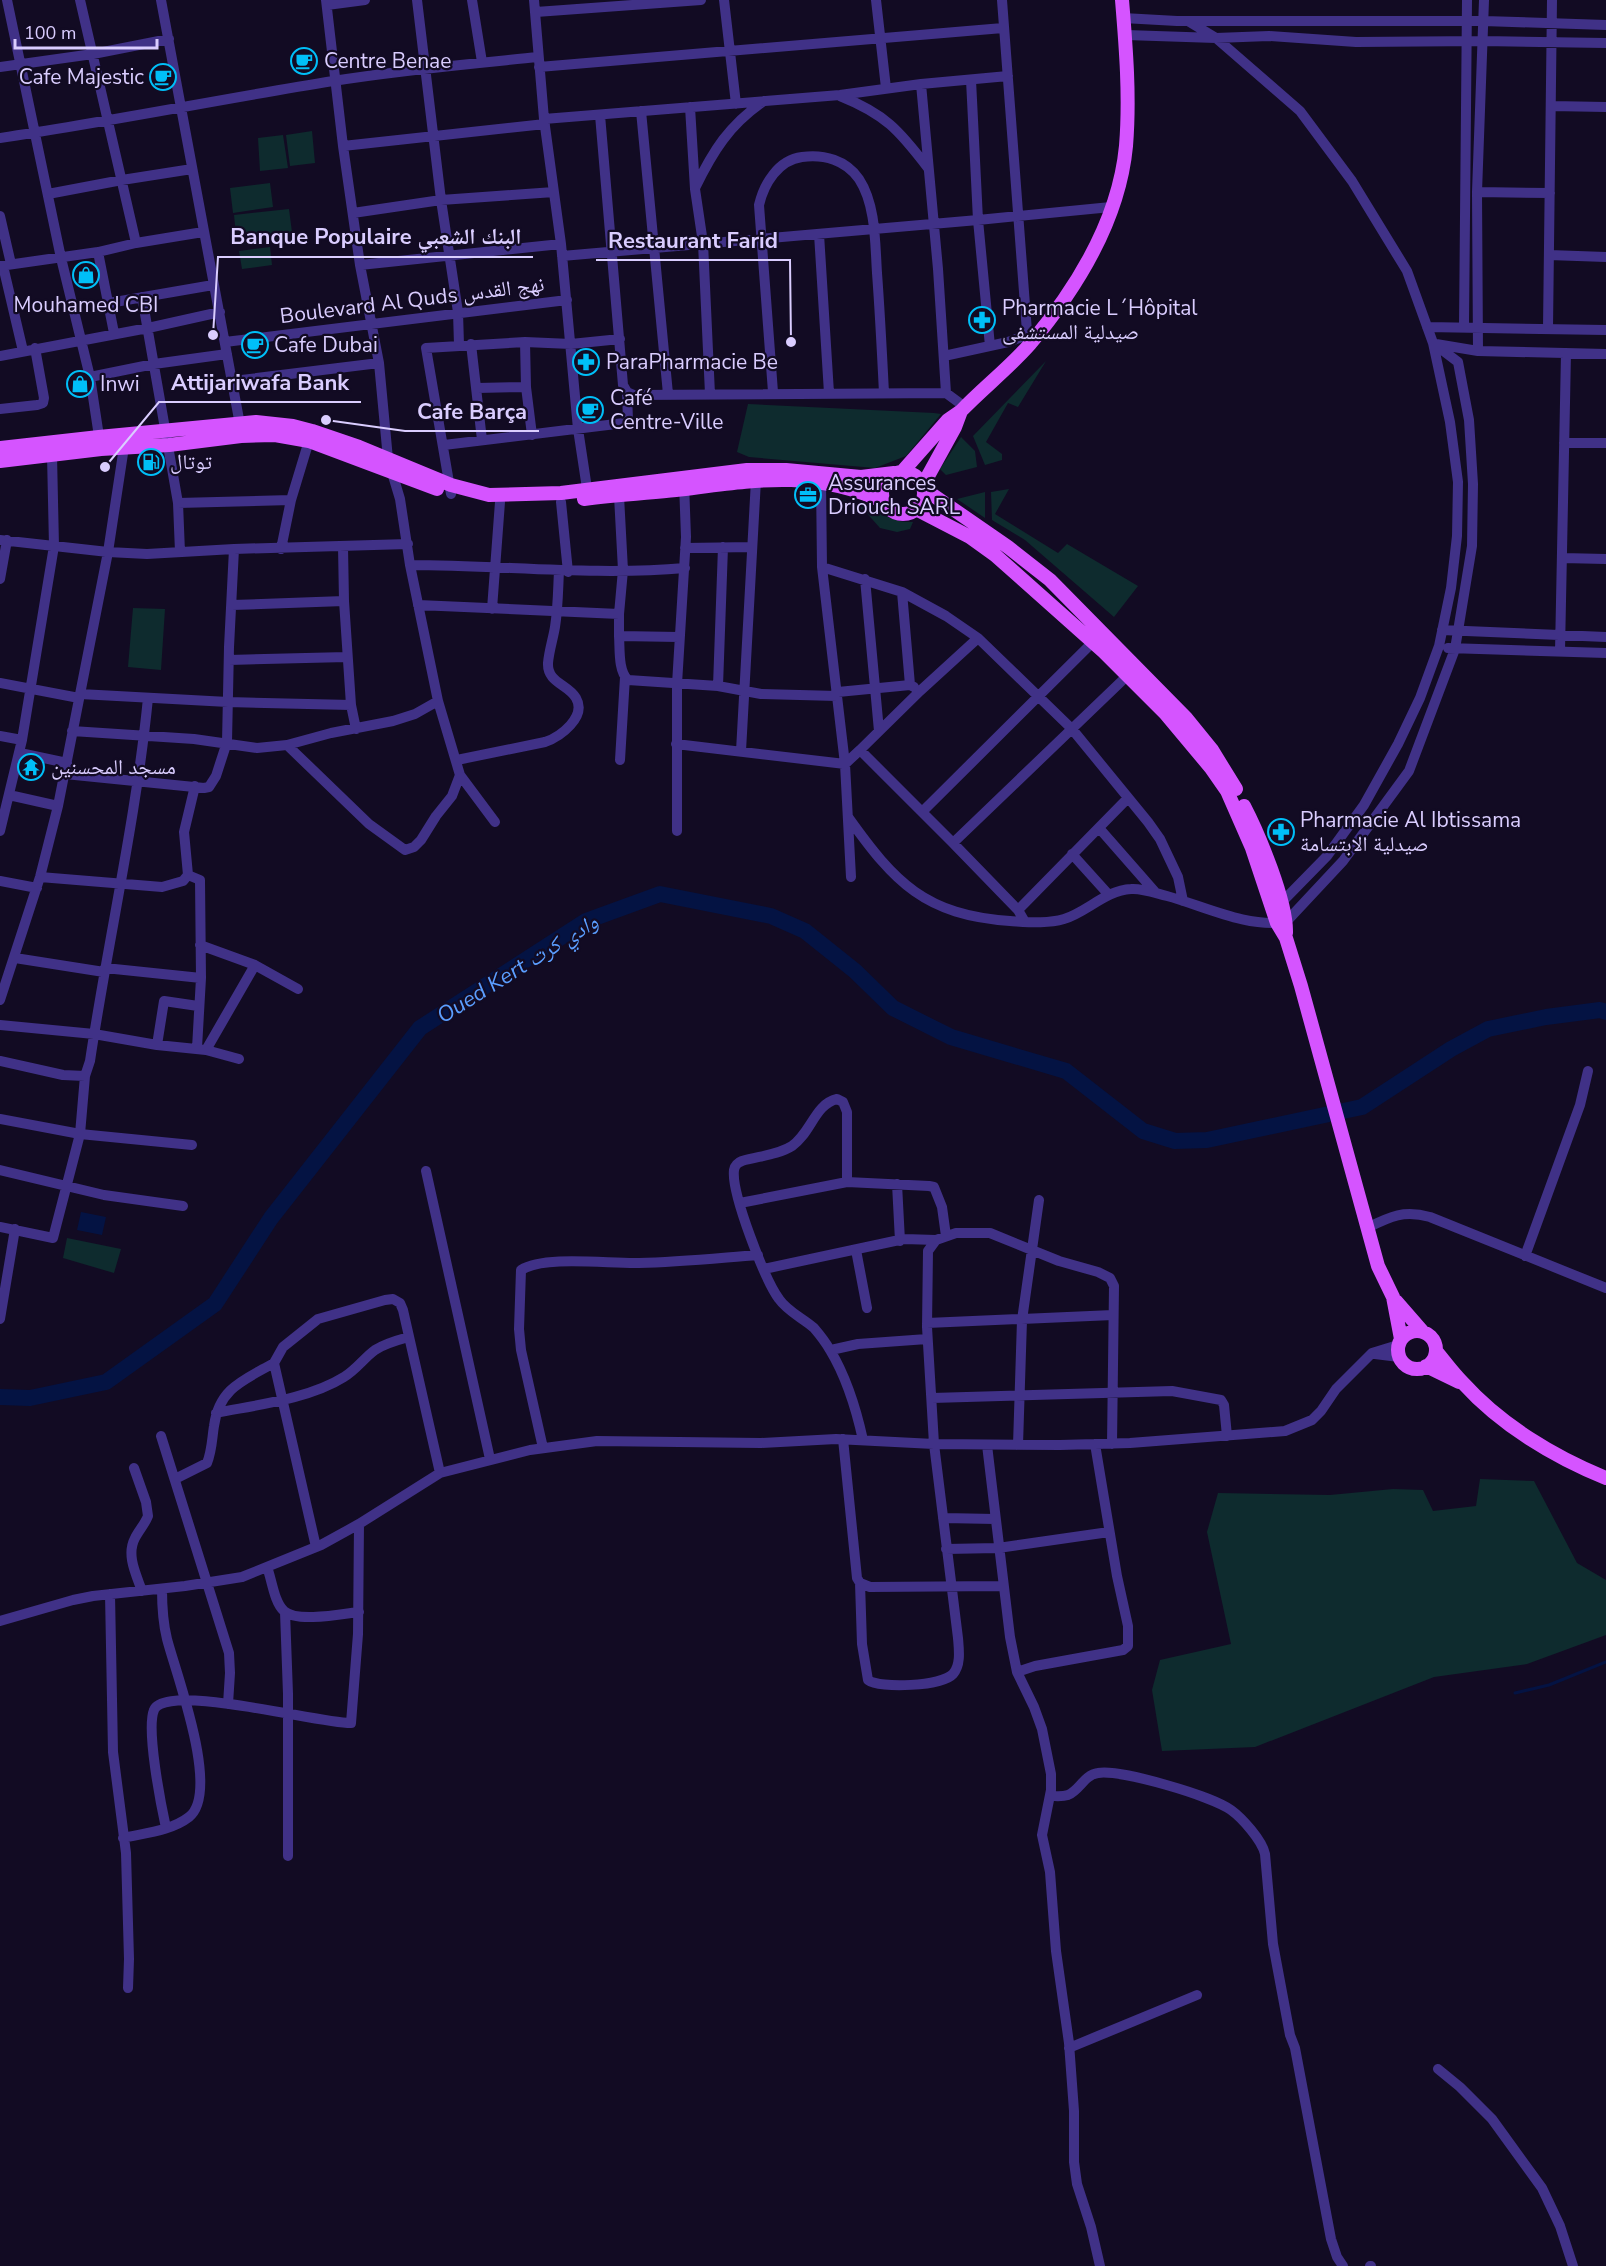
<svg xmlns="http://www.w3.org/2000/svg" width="1606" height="2266" viewBox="0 0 1606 2266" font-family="'Nunito Sans','Noto Naskh Arabic',sans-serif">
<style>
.green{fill:#0e2b2e}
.water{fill:#041343}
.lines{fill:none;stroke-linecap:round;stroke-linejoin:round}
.stream{stroke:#041343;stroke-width:3}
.river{stroke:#041343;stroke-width:16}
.minor{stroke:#403187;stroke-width:10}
.major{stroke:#d554ff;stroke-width:14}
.labels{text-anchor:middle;stroke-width:4.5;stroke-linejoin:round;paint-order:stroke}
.poi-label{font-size:21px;fill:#dacdff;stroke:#120b23;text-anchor:start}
.street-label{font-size:21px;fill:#dacdff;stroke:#120b23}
.water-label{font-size:22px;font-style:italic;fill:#5b9eff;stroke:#120b23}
.leader{fill:none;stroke:#dacdff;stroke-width:2}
.callout-dot{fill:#dacdff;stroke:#120b23;stroke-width:2}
.callout-label{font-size:22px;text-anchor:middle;font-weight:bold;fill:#dacdff;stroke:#120b23;stroke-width:4.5;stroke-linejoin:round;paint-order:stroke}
</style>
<rect width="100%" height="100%" fill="#120b23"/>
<path class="green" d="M312 131 315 163 290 166 286 135Z
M283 135 288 168 260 171 258 138Z
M270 183 273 207 233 213 230 188Z
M289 209 293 240 237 245 234 215Z
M270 247 272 265 242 269 239 251Z
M1046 361 1018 407 1008 403 986 442 1002 454V460L985 465 973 436Z
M748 404 934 413 941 414 906 456 875 468 749 457 737 452Z
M961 437 975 451 977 467 946 475 940 469Z
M1009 489 995 514 1058 553 1067 544 1138 586 1114 617 1025 540 992 520 991 492Z
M985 492V518L957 499Z
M837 499C847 501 857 503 867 507 885 514 892 523 913 522L910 529 897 532 880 528 864 510 840 502Z
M133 608 165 609 161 670 128 667Z
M67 1238 121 1249 114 1273 63 1258Z
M1480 1479 1534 1481 1577 1563 1606 1580V1635L1527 1664 1434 1677 1255 1747 1162 1751 1152 1690 1160 1660 1231 1644 1207 1532 1218 1493 1330 1495 1393 1489 1423 1490 1433 1511 1476 1506Z"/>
<path class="water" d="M81 1212 106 1217 102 1235 77 1230Z"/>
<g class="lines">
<path class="stream" d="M1515 1693 1549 1685 1606 1662"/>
<path class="river" d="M0 1397 30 1398 106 1382 215 1304 271 1218 420 1028 586 921 660 894 771 916 805 931 855 971 893 1008 951 1037 1066 1071 1143 1131 1175 1141 1207 1140 1362 1107 1451 1049 1488 1029 1546 1017 1600 1010 1606 1012"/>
<path class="minor" d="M7 0 61 258 90 377 100 443
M80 0 136 243
M161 0 241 430
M417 0 441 200 458 312 459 345
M472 0 482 62
M534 0 544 119 561 244 578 429 588 495
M724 0 736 104
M876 0 886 88
M1002 0 1028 345
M327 5 365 0
M536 12 701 0
M1123 18 1177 21H1484L1606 25
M1188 21 1216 38 1300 111 1352 181 1407 271 1433 343 1450 422 1458 482 1457 536 1451 588 1439 646 1420 698 1398 744 1364 805 1327 856 1281 903
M1126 35 1216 38 1269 36 1356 42 1483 41 1606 43
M0 67 93 54 169 39
M539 67 1003 28
M971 80 978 220 990 346
M921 84 938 269 946 393
M840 96C885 114 899 130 928 168
M1551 106 1606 107
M690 107 695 189 703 243 710 394
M641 111 668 394
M600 115 623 385 627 392 634 395 946 393 965 407
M544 119 840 95 921 84 1008 76
M0 138C112 121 222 99 333 81 401 70 469 64 538 57
M343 146 545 124
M695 188C713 151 729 125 764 101
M1477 192 1550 193
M48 194 122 180 192 169
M353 213 441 200 554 192
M0 216 11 264
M819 234 829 393
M98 252 114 333
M1549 255 1606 257
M562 256 978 220 1111 207
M360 265 561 244
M0 266 98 252 136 243 203 232
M3 266 23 351
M142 297 178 503 180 552
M109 303 213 285
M1464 326 1467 0
M1427 327 1606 330
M1548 328 1552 0
M225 342 567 300
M471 344 482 440
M1436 344 1478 351 1606 354
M1478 351 1477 192 1484 0
M0 356 148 328 220 312
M944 356 1008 342 1027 335
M90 377 154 364 227 354
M233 381 379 363
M526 387 532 435
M477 388 526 387 525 342
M773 392 759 205C764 184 778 160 802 157 824 154 846 160 859 179 876 205 875 243 877 273 880 313 882 353 884 393
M0 409 37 405 43 403 44 398 35 348
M1564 443H1606
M444 445 624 423 628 421 627 392
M821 481 822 567 837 696
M451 494 426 348 525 342 571 344 620 339
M619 496 623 570 619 614V636L679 637
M561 502 568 572
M178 503 291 500
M0 540 108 552 147 554 234 549 408 544
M343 547 344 601 351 705
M685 548 752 547
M281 549 291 500 311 434
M1562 558 1606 559
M410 565C502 565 593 576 685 568
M822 567 902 592 946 616 978 638 1072 729 1148 822 1160 839 1178 877 1183 901
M0 579 7 540
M865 579 879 731
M902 592 910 685
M232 605 344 601
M418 605 619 614
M492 609 500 502
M1442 630 1606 637
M619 636C620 649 618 671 628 680L718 686 761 694 837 696 845 764 851 877
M1448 648 1606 653
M1560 651 1566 353
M229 660 347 657
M0 683 79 698
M718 686 723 547
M838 692 910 685 914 687
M80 694 228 702 351 705 356 729
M72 731 194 739 257 748 287 745 331 733 393 721 415 714 438 701
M0 736 22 740
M676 744 845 764 860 750 922 812 1093 642
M287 745 369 824 405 850 414 847 421 840 436 816 452 796 460 775 438 701 410 565 400 499 388 459 379 363 360 265 343 146 326 0
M860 750 920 691 978 638
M741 751 756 480
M20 753 67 763
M457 760 545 742C560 737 587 717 576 698 568 684 547 683 548 663 549 651 553 639 555 627 558 608 558 590 559 571
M620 760 625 677
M65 774 204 788 209 787 216 776 227 742 229 647 234 549
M460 775 495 822
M9 795 58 806
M922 812 953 843
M848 817C895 883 925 915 1010 921 1028 922 1047 924 1064 919 1087 912 1106 890 1131 889 1142 888 1155 893 1167 896 1204 906 1247 928 1286 922L1343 861 1409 771 1455 649 1472 546 1473 484 1469 420 1458 362 1433 343
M1099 828 1156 893
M0 831 22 740 54 546 52 455
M677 831V684L686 537 684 483
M1072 854 1109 895
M188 875 200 880 201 978 197 1048
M40 877 162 887 183 881 188 875 184 832 195 786
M0 881 37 888
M1018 910 1128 798
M1025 922 1018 910 953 843 1128 675
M200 945 255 965 298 989
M15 958 104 972
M105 968 201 978
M0 1000 40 877 58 806 108 552 124 447
M0 1025 94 1034 157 1045 206 1050 239 1059
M157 1045 164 1001 198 1006
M206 1050 255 965
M0 1061 63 1075 85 1076
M0 1119 80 1134 192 1145
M0 1170 104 1195 183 1206
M426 1171 490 1459
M847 1182V1112L843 1102 837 1099C815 1104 811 1133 792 1146 778 1155 759 1156 742 1161 737 1163 735 1165 734 1170 731 1193 765 1280 779 1299 788 1312 803 1318 814 1328 820 1335 826 1343 830 1350 847 1378 856 1408 863 1440
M897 1184 900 1241
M740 1203 847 1182 929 1186 934 1187 942 1207 946 1236
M0 1227 53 1238 80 1134 85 1076 90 1061C108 940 136 820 148 698
M1367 1228C1391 1216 1404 1210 1430 1217L1606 1288
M856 1250 867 1308
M1525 1256 1580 1105 1588 1071
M764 1269 904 1239 936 1240
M0 1319 15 1229
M927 1323 1113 1315
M831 1350 858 1344 927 1339
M1375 1354 1399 1357
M932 1398 1172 1391 1221 1400 1224 1405 1227 1436
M216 1413C256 1405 309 1399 344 1377 356 1370 364 1358 375 1350 386 1343 398 1340 409 1337
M161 1436 229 1653 230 1673 228 1704
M843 1439 857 1578 860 1583 870 1587 1002 1586
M987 1445 1010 1637 1017 1672 1034 1707 1042 1729 1051 1774V1790L1042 1835 1050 1872 1056 1951 1069 2043 1074 2111V2162L1077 2184 1091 2227 1100 2266
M1018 1445 1022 1320 1039 1200
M543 1448 521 1350 519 1329 521 1270C545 1255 609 1264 639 1263 679 1262 718 1258 758 1255
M134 1468 146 1502 148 1516C145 1524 139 1530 135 1538 126 1555 136 1574 142 1591
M175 1479 207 1463C212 1451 212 1438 214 1426 219 1388 244 1380 274 1363
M943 1518 995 1519
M316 1547 274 1363 283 1347 318 1319 385 1300 393 1299 400 1303 403 1310 440 1473
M946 1549 998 1548 1109 1532
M267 1567C272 1580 274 1602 284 1611 297 1623 342 1614 359 1612
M860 1583 862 1644 868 1680C880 1689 942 1686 953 1674 961 1665 959 1650 958 1638L934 1444 927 1327 928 1251 936 1240 956 1233H990L1059 1261 1098 1272 1110 1278 1114 1286 1112 1444
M110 1594 113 1752 126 1853 129 1959 128 1988
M285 1612 288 1694V1856
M0 1621 73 1600 93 1596 185 1586 242 1577 321 1545 359 1524 440 1473 530 1450 597 1441 761 1443 836 1439 934 1444 1060 1445 1130 1443 1285 1431 1312 1420 1321 1411 1336 1389 1372 1353 1398 1345
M1017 1672 1035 1666 1123 1650 1128 1646V1626L1117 1576 1095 1444
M1050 1796C1056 1796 1062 1797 1068 1795 1080 1790 1084 1775 1098 1773 1120 1769 1212 1796 1231 1810 1242 1818 1262 1840 1265 1854L1273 1944 1290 2035 1295 2048 1331 2239 1337 2257 1343 2266
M166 1828C161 1805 146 1729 154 1710 165 1682 322 1724 351 1723L358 1634 359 1524
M123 1838C144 1833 171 1831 189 1817 221 1792 176 1674 167 1639 163 1623 162 1606 162 1589
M1069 2048 1197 1995
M1438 2069 1460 2087 1492 2119 1542 2188 1560 2226 1573 2266
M1370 2266H1371"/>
<path class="major" d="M0 448 99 437 256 422 293 426 312 431 359 447 451 485 489 495 561 493 747 470H786L861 477 894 473
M0 461 101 449 169 445 241 436 275 435 309 441 437 489
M902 472 948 420 961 411C983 388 1009 368 1030 344 1077 288 1119 220 1126 146 1130 97 1126 48 1122 0
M882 493a21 21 0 1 1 42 0a21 21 0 1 1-42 0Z
M923 485 955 427 961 411
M924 489 1008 547 1050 580 1186 718 1212 750 1236 789
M584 499C614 495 645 493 676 490 750 481 813 468 884 502
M916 509 970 537 995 555 1104 652 1165 713 1211 768 1227 791 1252 848 1277 923 1286 938 1301 986 1378 1266 1393 1297 1401 1339
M1244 806C1259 835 1287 902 1286 933
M1396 1301 1423 1332
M1398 1350a19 19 0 1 1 38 0a19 19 0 1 1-38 0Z
M1436 1351C1445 1362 1453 1373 1463 1383 1501 1425 1554 1457 1606 1478
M1426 1366 1459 1382"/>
</g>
<defs>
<symbol id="cafe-ring" viewBox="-11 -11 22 22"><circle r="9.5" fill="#120b23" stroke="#00bff8" stroke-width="1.5"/><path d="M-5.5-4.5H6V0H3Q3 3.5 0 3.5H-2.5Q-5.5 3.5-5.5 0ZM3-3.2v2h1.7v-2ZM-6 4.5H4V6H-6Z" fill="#00bff8"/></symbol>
<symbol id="shop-ring" viewBox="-11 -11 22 22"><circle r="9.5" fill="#120b23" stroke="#00bff8" stroke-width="1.5"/><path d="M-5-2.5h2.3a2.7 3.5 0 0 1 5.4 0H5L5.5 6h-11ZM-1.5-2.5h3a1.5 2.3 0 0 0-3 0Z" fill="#00bff8"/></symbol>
<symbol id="pharmacy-ring" viewBox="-11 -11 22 22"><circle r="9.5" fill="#120b23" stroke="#00bff8" stroke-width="1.5"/><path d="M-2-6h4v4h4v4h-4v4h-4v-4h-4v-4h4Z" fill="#00bff8"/></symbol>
<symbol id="fuel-ring" viewBox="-11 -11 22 22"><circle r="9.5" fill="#120b23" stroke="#00bff8" stroke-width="1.5"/><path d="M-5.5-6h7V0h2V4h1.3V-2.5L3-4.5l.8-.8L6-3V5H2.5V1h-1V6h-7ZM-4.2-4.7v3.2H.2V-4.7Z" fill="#00bff8"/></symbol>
<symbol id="office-ring" viewBox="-11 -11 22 22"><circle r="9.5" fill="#120b23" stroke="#00bff8" stroke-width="1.5"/><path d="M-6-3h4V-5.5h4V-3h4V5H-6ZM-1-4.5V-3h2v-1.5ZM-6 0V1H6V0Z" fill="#00bff8"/></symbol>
<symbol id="temple-ring" viewBox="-11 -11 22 22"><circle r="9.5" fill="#120b23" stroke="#00bff8" stroke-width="1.5"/><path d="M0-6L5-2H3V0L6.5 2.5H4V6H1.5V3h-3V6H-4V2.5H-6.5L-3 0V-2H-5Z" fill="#00bff8"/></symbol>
</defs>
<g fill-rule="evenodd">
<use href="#cafe-ring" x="289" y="46" width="30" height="30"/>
<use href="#cafe-ring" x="148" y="62" width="30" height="30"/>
<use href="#shop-ring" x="71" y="260" width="30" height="30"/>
<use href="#pharmacy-ring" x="967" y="305" width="30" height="30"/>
<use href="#cafe-ring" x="240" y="330" width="30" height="30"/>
<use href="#pharmacy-ring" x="571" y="347" width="30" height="30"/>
<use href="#shop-ring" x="65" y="369" width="30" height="30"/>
<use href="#cafe-ring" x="575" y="395" width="30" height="30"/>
<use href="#fuel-ring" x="136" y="447" width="30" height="30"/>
<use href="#office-ring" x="793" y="480" width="30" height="30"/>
<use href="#temple-ring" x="16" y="752" width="30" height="30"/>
<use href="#pharmacy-ring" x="1266" y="817" width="30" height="30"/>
</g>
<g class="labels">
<g class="poi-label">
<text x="324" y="68">Centre Benae</text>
<text x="144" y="84" text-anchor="end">Cafe Majestic</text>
<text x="86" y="312" text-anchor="middle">Mouhamed CBI</text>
<text x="1002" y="315">Pharmacie L´Hôpital<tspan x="1002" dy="24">صيدلية المستشفى</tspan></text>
<text x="274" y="352">Cafe Dubai</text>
<text x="606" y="369">ParaPharmacie Be</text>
<text x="100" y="391">Inwi</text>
<text x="610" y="405">Café<tspan x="610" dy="24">Centre-Ville</tspan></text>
<text x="170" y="469">توتال</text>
<text x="828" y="490">Assurances<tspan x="828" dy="24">Driouch SARL</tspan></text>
<text x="51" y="774">مسجد المحسنين</text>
<text x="1300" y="827">Pharmacie Al Ibtissama<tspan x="1300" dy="24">صيدلية الابتسامة</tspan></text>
</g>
<g class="street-label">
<text transform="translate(412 300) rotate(-7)" y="7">Boulevard Al Quds نهج القدس</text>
</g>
<g class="water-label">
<text transform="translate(517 968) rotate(-32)" y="8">Oued Kert وادي كرت</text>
</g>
</g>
<path class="leader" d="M213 335L218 257H533M791 342L790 260H596M105 467L159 402H361M326 420L405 431H539"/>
<g class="callout-dot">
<circle cx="213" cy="335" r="6"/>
<circle cx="791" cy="342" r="6"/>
<circle cx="105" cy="467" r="6"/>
<circle cx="326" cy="420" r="6"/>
</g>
<g class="callout-label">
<text x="376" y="244">Banque Populaire البنك الشعبي</text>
<text x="693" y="248">Restaurant Farid</text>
<text x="260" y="390">Attijariwafa Bank</text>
<text x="472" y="419">Cafe Barça</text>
</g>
<path d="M15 39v9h142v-9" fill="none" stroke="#dacdff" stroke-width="3"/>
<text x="24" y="39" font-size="18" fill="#dacdff" stroke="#120b23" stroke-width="4.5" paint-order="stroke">100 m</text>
</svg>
